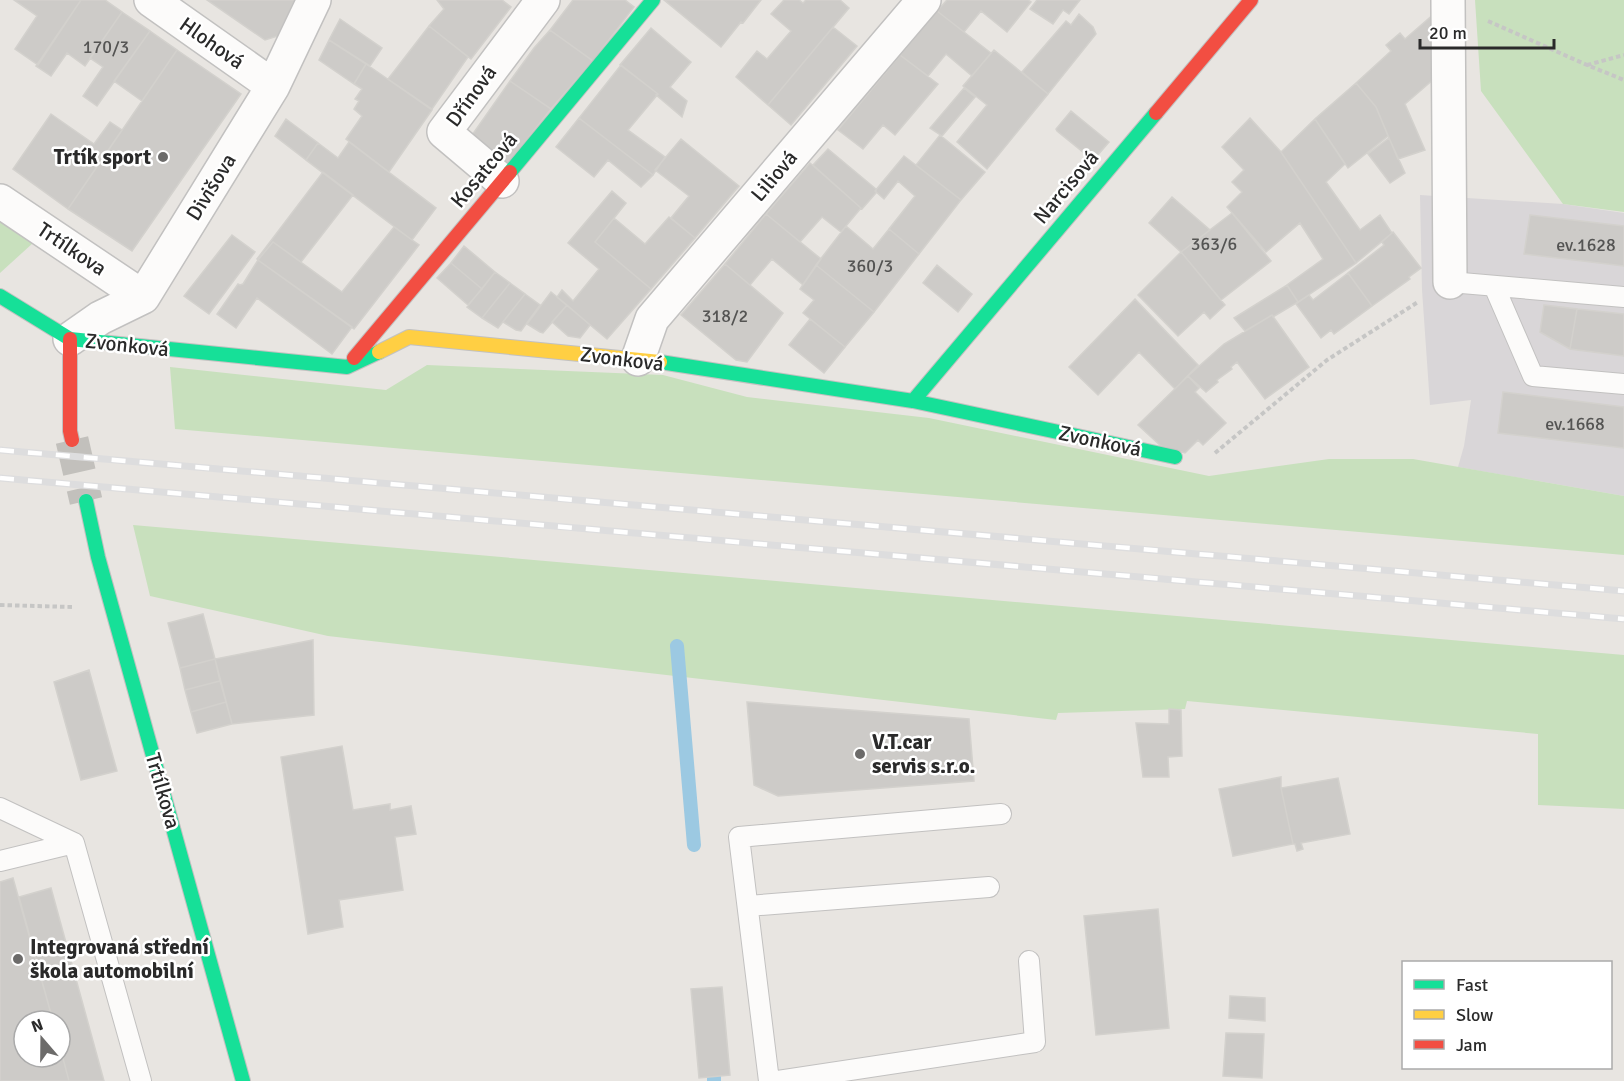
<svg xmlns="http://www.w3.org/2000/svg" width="1624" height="1081" viewBox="0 0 1624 1081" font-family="Signika,sans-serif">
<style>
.industrial{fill:#d9d6d8}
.green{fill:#c8e0bd}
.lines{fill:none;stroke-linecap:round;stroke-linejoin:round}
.stream{stroke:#9cc9e2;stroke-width:14}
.building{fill:#cdcbc8;stroke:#d3d1cd;stroke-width:1.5}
.secondary-tunnel{stroke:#c2c0bc;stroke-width:33;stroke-dasharray:33 16;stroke-linecap:butt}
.lane-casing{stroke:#c2c1c0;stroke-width:22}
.street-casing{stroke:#c2c1c0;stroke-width:36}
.fast-casing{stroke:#c2c1c0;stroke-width:16}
.slow-casing{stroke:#c2c1c0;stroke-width:16}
.jam-casing{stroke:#c2c1c0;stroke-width:16}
.path{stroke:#c6c6c5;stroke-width:4;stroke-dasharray:4.5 3;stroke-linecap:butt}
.lane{stroke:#fcfbfa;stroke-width:20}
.street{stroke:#fcfbfa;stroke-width:33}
.fast{stroke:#16e098;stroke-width:14}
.slow{stroke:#ffcf43;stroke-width:14}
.jam{stroke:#f24e42;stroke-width:14}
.rail-casing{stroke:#ddddde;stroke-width:7}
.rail{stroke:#fff;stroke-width:4.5;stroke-dasharray:14;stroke-linecap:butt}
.poi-dot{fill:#6c6b6a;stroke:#fff;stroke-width:2}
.labels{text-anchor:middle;stroke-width:5;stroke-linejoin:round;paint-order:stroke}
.number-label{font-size:18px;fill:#545453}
.street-label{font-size:21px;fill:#2a2a2a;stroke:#fff}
.poi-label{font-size:21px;font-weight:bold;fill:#2a2a2a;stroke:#fff;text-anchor:start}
</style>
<rect width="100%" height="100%" fill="#e8e5e1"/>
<path class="industrial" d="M1420 195 1563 204 1624 213V496L1458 467 1464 446 1471 400 1430 405 1422 290Z"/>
<path class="green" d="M1475 0H1624V212L1563 204 1481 91Z
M0 210 36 234 33 243 0 273Z
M427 365 663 375 747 397 929 418 1209 476 1329 459H1413L1624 496V555L175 429 170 367 386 390Z
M133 525 1624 655V809L1538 805V734L1187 701 1185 709 1058 713 1056 720 328 636 150 596Z"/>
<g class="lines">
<path class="stream" d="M677 646 694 845
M714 1077V1081"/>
</g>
<path class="building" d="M14 0H81L38 65 15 49 37 16Z
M81 0H105L122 12 85 66 67 53 51 76 36 66Z
M207 0H295L278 36 265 40Z
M437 0H502L511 7 471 59 429 26 444 9Z
M573 0H625L634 7 593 61 550 30Z
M664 0H761L743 23 741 22 721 47Z
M784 0H799L803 3 806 0H840L849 8 768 105 736 77 757 51 767 59 791 31 771 14Z
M947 0H1028L1031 2 1007 32 981 11 964 32 937 11Z
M1037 0H1080L1069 14 1063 10 1053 24 1030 9Z
M937 11 991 53 972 76 946 54 928 76 900 55Z
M122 12 150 31 97 106 83 96 103 67 90 58Z
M1079 14 1093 27 1096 34 1048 94 1022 72 1066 21 1071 25Z
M1434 14V79L1405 104 1425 150 1398 159 1376 107 1356 83 1391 51 1386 45 1400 33 1405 39Z
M340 19 382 48 370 66 329 40Z
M429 26 468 57 432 109 388 79Z
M833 27 857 46 791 125 768 105Z
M651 28 691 62 670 87 687 101 682 117 656 95 658 94 620 65Z
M550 30 593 61 551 109 510 81 534 48Z
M150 31 177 50 142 101 114 81Z
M329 40 366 64 354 84 319 60Z
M177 50 241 94 132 251 68 209Z
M994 50 1048 94 987 169 957 142 987 105 963 86Z
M900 55 938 84 895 135 883 125 863 149 838 130Z
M366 64 432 110 389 172 346 139 362 116 354 109 359 101 355 99 362 89 354 84Z
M621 65 658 94 628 130 665 157 653 175 579 118Z
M510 81 551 109 508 164 472 135Z
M1356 83 1376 107 1388 136 1348 168 1315 119Z
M964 88 975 97 942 136 930 128Z
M1071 111 1109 142 1096 157 1083 152 1057 131 1056 129Z
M51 114 94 144 110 122 122 130 68 209 13 169Z
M579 118 653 175 641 187 608 160 594 177 556 147Z
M1250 118 1281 152 1356 263 1298 302 1287 285 1323 259 1300 223 1266 252 1227 207 1242 192 1232 182 1244 170 1222 147Z
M286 119 318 143 306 160 275 136Z
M1315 119 1345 164 1326 182 1360 230 1380 215 1392 233 1356 263 1281 152Z
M940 135 985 172 961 200 916 165Z
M1389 138 1405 173 1390 183 1368 154Z
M681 139 739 186 695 238 671 218 689 196 655 170Z
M349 142 436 208 412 240 306 160 318 143 338 158Z
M828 149 876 189V193L862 209 813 165Z
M904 156 961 200 919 254 889 229 915 196 898 181 884 199 875 191Z
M810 163 861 208 841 232 822 217 800 242 766 214Z
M323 172 353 195 301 262 273 242 258 260 257 259Z
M612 191 626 203 595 242 651 289 607 339 557 297 562 290 573 301 599 269 568 243Z
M1172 197 1210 230 1181 252 1149 223Z
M1232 213 1271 261 1221 300 1181 252Z
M766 214 821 259 803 285 772 259 750 285 725 264Z
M1530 215 1624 226V266L1524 254Z
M669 217 695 238 651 289 595 242 614 218 645 244Z
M846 226 873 249 889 229 919 254 874 312 816 265Z
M394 227 419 245 354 329 258 260 273 242 342 292Z
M1393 232 1421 268 1409 277 1410 279 1372 306 1348 273 1384 245 1382 242Z
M232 235 255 252 209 314 184 296Z
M464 246 495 272 482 289 451 263Z
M1181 252 1225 305 1210 319 1204 312 1178 336 1138 295Z
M258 260 352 327 332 354 257 298 236 328 217 314 238 284 240 285 243 284Z
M451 263 482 289 468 305 437 278Z
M725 264 783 313 747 362 736 360 681 315Z
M816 265 874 312 845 347 803 313 814 300 800 289Z
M937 265 972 294 958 312 923 283Z
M495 272 510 283 482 318 467 307Z
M1348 273 1372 306 1334 334 1331 330 1321 338 1296 304 1309 295 1313 300Z
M510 283 525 294 498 328 482 318Z
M1287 285 1298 302 1273 317 1272 315 1245 331 1234 318Z
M551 292 567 305 543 333 540 332 527 324Z
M525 294 540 305 521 331 516 330 503 322Z
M1135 299 1198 365 1175 389 1139 352 1098 395 1069 367Z
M567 305 590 325 580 338 568 336 552 322Z
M1544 305 1577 309 1570 349 1540 332Z
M1577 309 1624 314V356L1570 349Z
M1272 315 1309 367 1265 399 1237 362 1231 367 1232 369 1217 380 1218 382 1206 392 1188 376 1224 344Z
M810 319 845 347 824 373 789 345Z
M1188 376 1199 388 1195 392 1226 423 1203 445 1198 440 1185 453 1161 446 1138 425Z
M1503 392 1624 407V448L1498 433Z
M203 614 215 659 180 668 168 623Z
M313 640 314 715 232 724 215 659Z
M215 659 220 681 185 690 180 668Z
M89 670 117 771 81 780 54 682Z
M220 681 226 702 191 712 185 690Z
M226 702 232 724 197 733 191 712Z
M747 702 969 719 974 781 778 796 754 785Z
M1169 709 1181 710 1182 756 1168 757 1169 777H1143L1136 723 1169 724Z
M342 746 353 810 390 804V810L411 806 416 834 395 837 403 890 339 900 343 927 308 934 281 757Z
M1281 777V788L1293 844 1233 856 1219 789Z
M1338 778 1350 834 1301 843 1303 849 1297 851 1295 844H1293L1281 788Z
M13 878 53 1021H24V1057H60V1047L69 1081H0V882Z
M51 888 104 1081H69L60 1047V1021H53L19 897Z
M1158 909 1169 1028 1096 1035 1084 916Z
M722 987 730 1075 699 1078 691 989Z
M1230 996 1265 998V1021L1229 1018Z
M1226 1033 1264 1034 1262 1078 1223 1076Z"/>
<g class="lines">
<path class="secondary-tunnel" d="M72 440 86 501"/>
<defs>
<path id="lane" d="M1450 282 1624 297
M1494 286 1533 376 1624 384
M0 808 74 843
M0 861 74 843 141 1081
M748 906 989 887
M769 1081 739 837 1001 814
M778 1081 1035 1042 1029 961"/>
<path id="street" d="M151 0 273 86
M1448 0 1450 282
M502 181 444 132 543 0
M0 201 143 297
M70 339 100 318 143 297 273 86 314 0
M638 359 652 319 924 0"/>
<path id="fast" d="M510 172 653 0
M0 296 70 339 347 367 379 352
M660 362 913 401 1175 457
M913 401 1156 113
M86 501 98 557 243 1081"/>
<path id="slow" d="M379 352 409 337 660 362"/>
<path id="jam" d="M1156 113 1251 0
M70 339V431L72 440
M354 358 510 172"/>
</defs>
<use href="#lane" class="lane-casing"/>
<use href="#street" class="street-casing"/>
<use href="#fast" class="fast-casing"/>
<use href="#slow" class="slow-casing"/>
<use href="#jam" class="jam-casing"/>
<path class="path" d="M1488 21 1587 65 1624 80
M1587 65 1624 55
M1215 453 1327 360 1418 302
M0 605 72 607"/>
<use href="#lane" class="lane"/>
<use href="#street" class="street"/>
<use href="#fast" class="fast"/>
<use href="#slow" class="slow"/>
<use href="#jam" class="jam"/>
<defs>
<path id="rail" d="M0 450 1624 591
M0 478 1624 619"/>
</defs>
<use href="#rail" class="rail-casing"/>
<use href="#rail" class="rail"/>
</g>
<g class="poi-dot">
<circle cx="163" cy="157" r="6"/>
<circle cx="860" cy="754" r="6"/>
<circle cx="18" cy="959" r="6"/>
</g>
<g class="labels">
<g class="number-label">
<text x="106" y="53">170/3</text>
<text x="1214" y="250">363/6</text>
<text x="1586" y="251">ev.1628</text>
<text x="870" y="272">360/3</text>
<text x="725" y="322">318/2</text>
<text x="1575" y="430">ev.1668</text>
</g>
<g class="street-label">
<text transform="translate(212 43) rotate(35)" y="7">Hlohová</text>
<text transform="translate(471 96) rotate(-54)" y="7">Dřínová</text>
<text transform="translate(484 170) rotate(-50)" y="7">Kosatcová</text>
<text transform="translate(774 176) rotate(-50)" y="7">Liliová</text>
<text transform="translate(211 187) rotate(-58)" y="7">Divišova</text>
<text transform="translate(1066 187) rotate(-50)" y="7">Narcisová</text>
<text transform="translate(72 249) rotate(34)" y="7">Trtílkova</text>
<text transform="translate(127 345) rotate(6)" y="7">Zvonková</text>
<text transform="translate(622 359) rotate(7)" y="7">Zvonková</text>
<text transform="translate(1100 441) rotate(12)" y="7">Zvonková</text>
<text transform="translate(163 791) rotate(74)" y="7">Trtílkova</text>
</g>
<g class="poi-label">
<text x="151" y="164" text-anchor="end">Trtík sport</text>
<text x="872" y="749">V.T.car<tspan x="872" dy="24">servis s.r.o.</tspan></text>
<text x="30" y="954">Integrovaná střední<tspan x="30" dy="24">škola automobilní</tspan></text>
</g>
</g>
<rect x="1402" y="961" width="210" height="108" fill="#ffffff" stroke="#aaaaaa" stroke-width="1.5"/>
<rect x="1414" y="980" width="30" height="9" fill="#16e098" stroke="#aaaaaa" stroke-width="1.5"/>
<text x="1456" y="991" font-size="18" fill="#2a2a2a">Fast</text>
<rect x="1414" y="1010" width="30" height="9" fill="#ffcf43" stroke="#aaaaaa" stroke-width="1.5"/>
<text x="1456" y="1021" font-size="18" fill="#2a2a2a">Slow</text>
<rect x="1414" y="1040" width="30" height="9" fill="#f24e42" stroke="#aaaaaa" stroke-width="1.5"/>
<text x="1456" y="1051" font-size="18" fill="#2a2a2a">Jam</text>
<g transform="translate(42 1039) rotate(340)"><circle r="28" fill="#ffffff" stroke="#aaaaaa" stroke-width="1.5"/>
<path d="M0-4.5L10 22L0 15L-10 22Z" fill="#6c6b6a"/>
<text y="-9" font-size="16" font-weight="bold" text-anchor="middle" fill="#2a2a2a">N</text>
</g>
<path d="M1420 39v9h134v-9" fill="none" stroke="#2a2a2a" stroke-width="3"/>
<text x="1429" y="39" font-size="18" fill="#2a2a2a" stroke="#ffffff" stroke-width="4.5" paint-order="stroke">20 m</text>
</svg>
